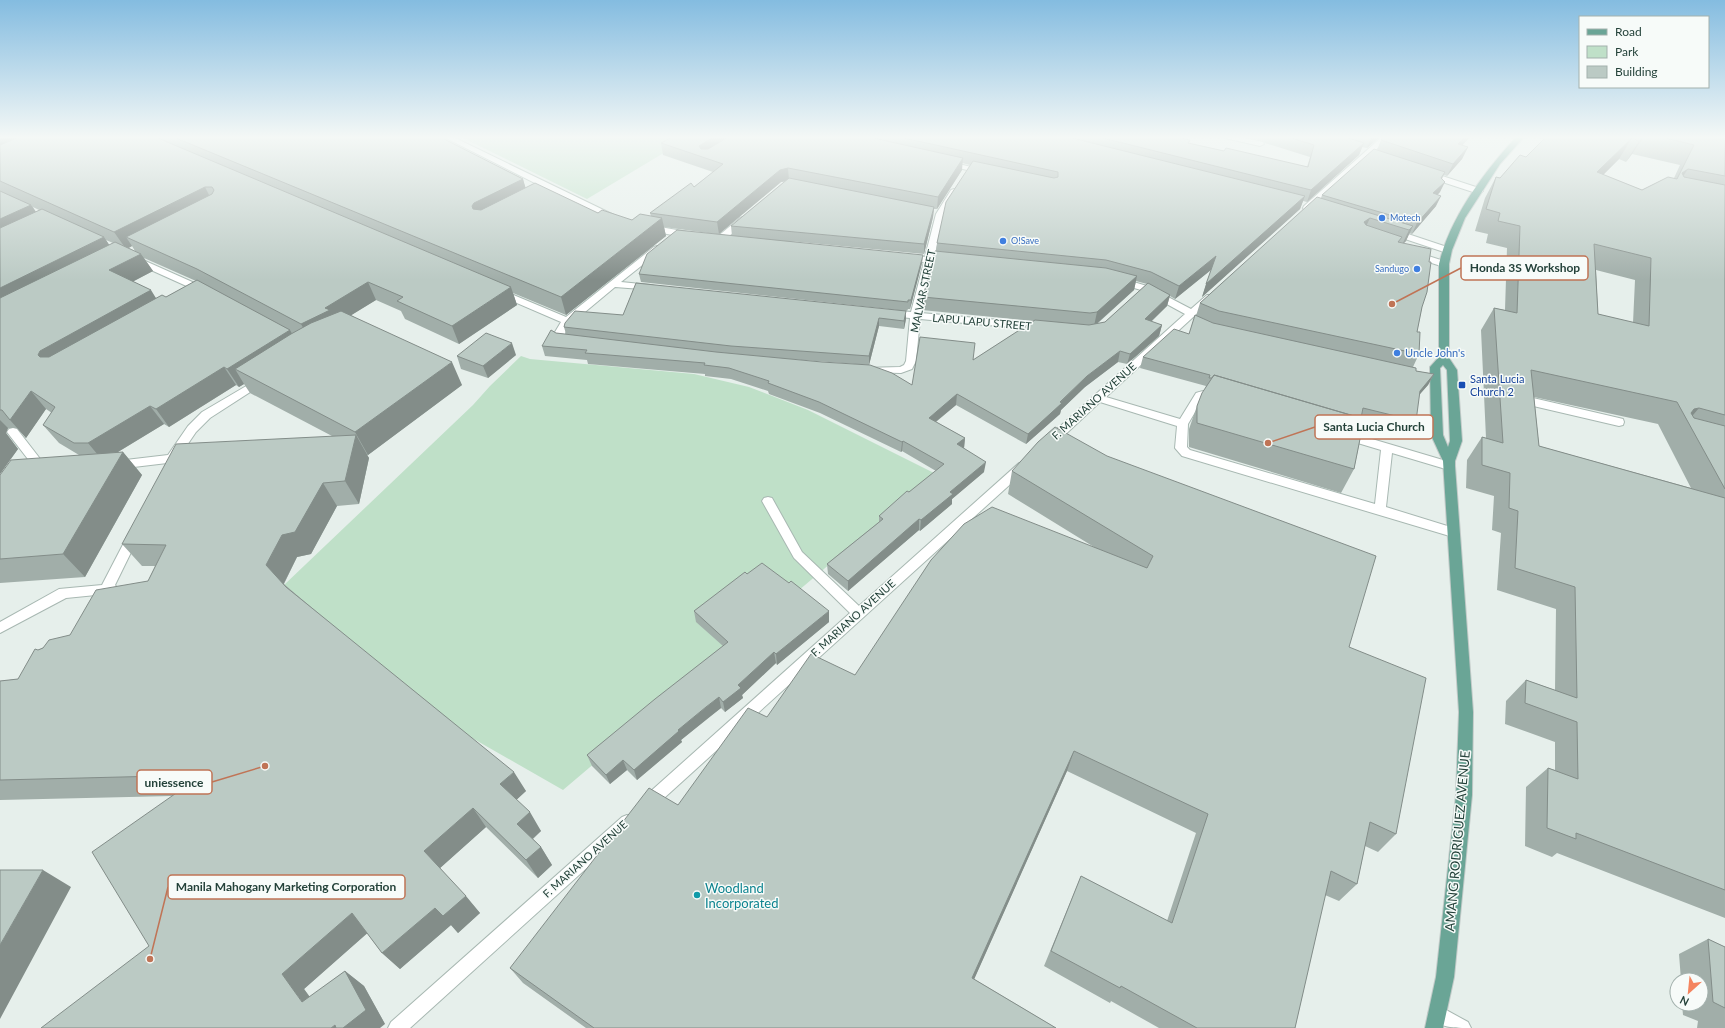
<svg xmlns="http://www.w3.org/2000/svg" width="1725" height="1028" viewBox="0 0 1725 1028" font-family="Lato,sans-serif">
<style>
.green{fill:#bfe0c8}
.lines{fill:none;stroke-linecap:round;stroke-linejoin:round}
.minor-casing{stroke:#a8b8b2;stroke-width:2}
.major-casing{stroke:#c2cac8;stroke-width:2}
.minor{fill:#fff;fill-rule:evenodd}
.major{fill:#6aa596;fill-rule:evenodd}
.wall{fill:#a1aea9;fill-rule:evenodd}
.shaded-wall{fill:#838d89}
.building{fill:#bbcac4;stroke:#838d89;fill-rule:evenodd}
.shop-dot{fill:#3f7fe0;stroke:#f7fbf9;stroke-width:1.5}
.transit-dot{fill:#1a4fb4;stroke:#f7fbf9;stroke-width:1.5}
.culture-dot{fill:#0f9aa8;stroke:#f7fbf9;stroke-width:1.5}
.labels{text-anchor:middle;stroke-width:3;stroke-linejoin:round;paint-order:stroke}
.far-shop-label{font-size:9px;fill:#366cbe;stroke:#f7fbf9;text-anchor:start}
.street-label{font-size:11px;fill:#24423a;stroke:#f7fbf9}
.shop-label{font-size:11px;fill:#366cbe;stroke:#f7fbf9;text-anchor:start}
.transit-label{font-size:11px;fill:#164399;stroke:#f7fbf9;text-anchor:start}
.near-street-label{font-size:13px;fill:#24423a;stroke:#f7fbf9}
.near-culture-label{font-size:13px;fill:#0d838f;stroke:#f7fbf9;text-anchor:start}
.leader{fill:none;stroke:#c07456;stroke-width:1.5}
.callout-dot{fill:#c07456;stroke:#f7fbf9;stroke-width:1.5}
.callout{fill:#f7fbf9;stroke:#c07456;stroke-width:1.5}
.callout-label{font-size:12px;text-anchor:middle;font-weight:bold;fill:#24423a}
</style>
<rect width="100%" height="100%" fill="#e6efeb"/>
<path class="green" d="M459 136H692L587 199Z
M521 356 530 359 694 374 749 387 808 410 936 474 563 790 369 679 284 585 473 405 490 386Z"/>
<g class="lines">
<defs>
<path id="minor" d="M442 136H451L618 217 614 220 596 214Z
M1224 136H1236L1263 142 1264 144 1260 146 1225 138Z
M1383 136H1391L1310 210H1304L1303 208 1304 206Z
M943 161H946L984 170 988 172 984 174 946 165H943Z
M1424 172H1430L1482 189 1483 191 1479 194 1476 193 1424 176Z
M954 189 958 192 944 214 934 258 949 259 954 262 949 265 933 263 921 313 1043 324 1048 327 1043 330 920 319 916 361 912 369 901 373 864 372 863 370 864 368 900 367 904 365 906 361 910 318 890 316 885 313 890 310 911 312 924 262 907 261 902 258 907 255 925 257 936 214 951 190Z
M743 217 747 220 746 222 723 241H717L716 239 717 237 740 218Z
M649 225 688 232 692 235 688 238 646 230 645 228Z
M1393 229 1450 248 1452 250 1450 252H1444L1390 234 1389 232Z
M657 246 661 249 660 251 621 282 651 285 654 286 656 288 654 290 615 287 567 327 564 337 573 339 574 341 573 343 559 342 554 339 555 332 561 322 498 295 496 293 498 291H504L566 317 654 247Z
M1413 251 1447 262 1449 264 1444 267 1410 256 1408 254Z
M134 256 208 289 210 291 208 293H202L131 261 129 259Z
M1120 278 1147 286 1191 309 1207 295H1213L1215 297 1106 397 1180 419 1196 393C1205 390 1215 389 1221 397L1220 399 1216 401 1204 397 1188 424 1187 447 1190 450 1375 504 1381 450 1341 438 1339 435 1341 432 1345 431 1453 463 1455 466 1453 469 1449 470 1392 453 1386 507 1457 529 1459 532 1457 535 1453 537 1182 456 1175 448 1177 426 1100 402 1054 445H1046L1044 442 1046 439 1185 314 1141 290 1117 283 1115 281Z
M260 378 264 379 265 381 264 383 210 418 196 432 181 454 184 455 186 458 184 461 117 469 113 468 111 465 113 462 117 461 168 455 188 426 202 412Z
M1533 398 1619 418 1623 419 1624 422 1623 425 1619 426 1529 405 1528 402 1529 399Z
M13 428 17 429 41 460 51 462 53 465 51 468 47 469 34 467 7 432 9 429Z
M1023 462 1027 463 1029 466 1027 469 652 809 647 811 642 809 639 804 642 799 850 613 794 558 762 501 764 498 768 497 772 498 802 552 859 606 1019 463Z
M134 529 138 531 140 534 115 585 118 589 117 593 110 594 105 605 100 606 95 605 94 601 96 595 66 598 0 633V622L59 589 102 585 130 531Z
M627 815 632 817 635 822 632 827 410 1028H388L391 1022 622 817Z
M1437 1005 1468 1022 1471 1028C1455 1028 1435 1028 1428 1014L1431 1008Z"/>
<path id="major" d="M1517 136H1525L1500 164 1465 218 1452 250 1449 264V358L1457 370 1462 441 1455 461V466L1473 712 1472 795 1454 977 1443 1028H1425L1436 977 1456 795 1459 712 1443 461 1431 435 1430 367 1439 357V264C1450 217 1485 171 1517 136ZM1443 365 1447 370 1450 441 1448 447 1443 435 1440 368Z"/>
</defs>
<use href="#minor" class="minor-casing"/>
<use href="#major" class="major-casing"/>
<use href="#minor" class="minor"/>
<use href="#major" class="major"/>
</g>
<path class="wall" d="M0 136H438L523 179 525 188 598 213 632 220 651 216 650 213 694 187 713 172 663 155 661 143 674 136H1172L1190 140 1189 143 1224 151 1307 167 1310 157 1265 143 1263 141 1248 136H1381L1367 148 1362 147 1359 155 1307 202 1303 201 1300 209 1202 297 1211 270 1175 299 1170 296 1167 306 1151 322 1162 325 1159 336 1127 364 1118 362 1085 387 1061 410 1060 414 1026 444 956 405 936 422 965 438 964 448 984 472 952 499V504L920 531 919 530 848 591 828 574 827 564 879 522V516L936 471 902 451 901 452 820 413 769 394 768 391 731 379 705 376V374L588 364 587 360 545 356 542 346 556 333 566 334 564 327 623 315 636 283 906 319 904 329 879 326 869 365 788 359 912 385 973 360 1034 321 922 310 923 297 936 251 937 243 970 165 962 163V170L937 209H934L933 217 924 254 790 241 922 263 910 309H908L907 311 641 282 639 274 715 234 664 227 666 236 566 315 513 293 517 305 459 344 405 319 401 311 376 300 351 315 462 385 368 455H367L369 458 359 504 337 506 311 554 297 557 284 584 526 791 516 800 541 831 533 839 541 847 552 865 538 878 486 827 440 868 480 913 458 933 451 925 400 969 382 953 367 933 304 989 310 997 345 971 364 986 385 1024 149 946 172 796 0 800V681L18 679 38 650 70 635 148 581 155 566H142L122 544 332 436 250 393 244 384 239 387 236 385 169 427 164 424 118 452H123L142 475 85 577 0 583V475L79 455 59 443 43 425 52 413 46 409 26 438 17 428H8L6 433 18 449 0 474ZM785 181 731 226 732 236 719 234 781 182ZM33 207 39 210 36 212ZM106 240 113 243 109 245ZM132 246 135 251 129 248ZM144 258 196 281 166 297 156 298 133 281 153 271ZM1136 281 1147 284 1105 322 1097 324 1134 290Z
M1386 136H1471L1462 145 1468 147 1462 159 1447 176 1444 175 1442 179 1440 192 1437 195 1436 206 1412 234 1409 233 1406 241 1404 243 1422 307 1417 332 1419 354 1413 367 1416 371 1434 374 1428 385 1419 395 1416 421 1410 433 1364 421 1354 469 1341 493 1189 447V429L1197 406 1205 389 1206 386 1140 368 1143 357 1189 334 1196 316 1200 303 1321 198 1322 195 1377 150 1381 140Z
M1537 136H1725V918L1557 853 1552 857 1525 846 1526 787 1548 768 1555 770V742L1505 724 1506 701 1526 680 1555 690 1556 609 1497 590 1501 533 1492 530 1494 496 1466 488 1467 460 1482 437 1486 438 1481 330 1494 308 1505 310 1507 248 1486 243 1488 234 1475 231 1485 198 1496 177 1500 178 1526 157 1544 139 1536 137ZM1632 154 1680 165 1674 178 1642 190 1603 175 1619 159 1626 162ZM1596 270 1635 280 1633 323 1598 314ZM1534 397 1658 424 1691 488 1539 446Z
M516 355 488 378 461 369 457 356Z
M1012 471 1349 647 1396 834 1378 852 1365 846 1357 884 1339 901 1325 895 1295 1028H1159L1111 1001 1110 1003 1044 966 1081 876 1167 921 1196 833 1067 771 974 979 1056 1028H586L523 983 510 968 678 805 767 717 855 675 1094 547 1008 494Z
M747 574 829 622 777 665 776 663 742 695 743 698 725 712 721 708 709 717 681 740 682 742 637 780 627 770 610 784 592 766 587 755 723 646 696 622 694 611Z
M1708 939 1725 947V1028H1697L1698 1021 1683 1015 1682 1004H1701V980H1681L1679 954Z"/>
<path class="shaded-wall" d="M3 136H55L0 159V137Z
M715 136H736L702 157 699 146Z
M1372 136H1381L1367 148Z
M1466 136H1471L1452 156 1458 144Z
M1644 136 1632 154 1626 162 1639 141Z
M1632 138 1619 159 1584 194 1597 172Z
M1364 143 1359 155 1307 202 1311 190Z
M1468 147 1462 159 1447 176 1453 164Z
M963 158 962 170 937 209 938 197Z
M788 168 789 181 781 182 719 234 717 222 780 170Z
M1688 169 1673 191 1682 173Z
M523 179 528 196 478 223 472 206 474 203Z
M1445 182 1440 192 1428 204 1433 193Z
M205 187 214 205 126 237 132 246 126 249 114 232Z
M1305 196 1300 209 1202 297 1206 284Z
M1441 196 1436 206 1412 234 1417 223Z
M31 205 43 222 0 242V219Z
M934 207 933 217 924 254V244Z
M662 218 666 236 566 315 561 297Z
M1370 218 1363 233 1364 222Z
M1413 226 1406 241 1402 245 1409 230Z
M104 237 116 255 0 313V288Z
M141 254 153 271 121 288 109 270Z
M923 255 922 263 910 309 911 300Z
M1216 256 1212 269 1175 299 1179 286Z
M1137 276 1134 290 1094 326 1097 312Z
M368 282 376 300 337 324 311 342 301 324 325 308Z
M511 287 517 305 459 344 452 326Z
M151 290 162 308 53 373 38 355 40 351Z
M1170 295 1167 306 1142 330 1145 319Z
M906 311V319L904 329V321Z
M879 318V326L869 365V356Z
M1162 325 1159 336 1127 364 1130 354Z
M290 330 300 348 235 369 244 384 239 387 227 369Z
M512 343 516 355 488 378 483 366Z
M1120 351 1118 362 1085 387 1061 410 1060 414 1026 444 1028 434 1087 376Z
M452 362 462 385 368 455 355 432Z
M224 367 236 385 169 427 156 409Z
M1434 374 1428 385 1413 402 1420 391Z
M31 391 46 409 26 438 10 420Z
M957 394 956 405 928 428 929 418Z
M150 406 164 424 103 461 88 443Z
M1699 408 1688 421 1686 418 1694 409Z
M0 420 8 428 6 433 18 449 0 474Z
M356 435 369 458 359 504 345 481Z
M965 438 964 448 957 444Z
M903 441 902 451 901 452 902 442Z
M123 452 142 475 85 577 63 554Z
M986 462 984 472 952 499V504L920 531 921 520 950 492Z
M323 483 337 506 311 554 297 557 282 587 266 565 282 535Z
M919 519V530L848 591V581Z
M829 611V622L777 665 776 654Z
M774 652 776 663 742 695 743 698 725 712 723 702 738 685Z
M719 697 721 708 681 740 682 742 637 780 634 770 678 730Z
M1074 751 1067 771 968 993 972 978Z
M623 760 627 770 610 784 606 775Z
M514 772 526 791 512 804 500 784Z
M473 808 486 827 439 869 424 851Z
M530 812 541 831 529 842 517 824Z
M541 847 552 865 538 878 526 860Z
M43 870 71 887 0 1019V945Z
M466 896 480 913 458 933 451 925 400 969 382 953 435 908Z
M352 913 371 930 304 989 323 1016 302 1002 282 974Z
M345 971 364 986 385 1024 380 1028H343Z
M335 1025 340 1028H331Z"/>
<path class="building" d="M22 136H153L511 287 452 326 397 301 403 297 368 282 325 308 330 310 301 324 197 269 126 237 212 194 214 190 212 187H205L114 232 0 181V145Z
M171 136H438L523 179 474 203 472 206 473 209 481 210 535 183 598 213 602 210 632 220 640 214 662 218 561 297Z
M674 136H715L699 146 701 149H708L730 136H864L963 158 938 197 788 168 780 170 717 222 650 213 691 183 694 187 723 164 661 143Z
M895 136H1064L1305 196 1206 284 1216 256 1179 286 1151 272 1106 260 937 243 946 202 973 161 1054 178 1058 177V172Z
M1095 136H1172L1190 140 1188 143 1224 151 1226 148 1308 167 1314 145 1285 136H1342L1364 143 1311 190Z
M1386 136H1466L1458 144 1468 147 1453 164 1381 140Z
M1547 136H1643L1639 141 1632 138 1597 172 1642 190 1668 177 1677 179 1694 145 1658 136H1725V176L1688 169 1682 173 1684 177 1725 185V415L1699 408 1694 409 1691 413 1694 418 1725 426V489L1677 402 1531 370 1539 446 1725 498V890L1576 833V839L1547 828 1548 768 1578 779 1577 722 1525 703 1526 680 1577 698 1575 587 1515 568 1518 511 1509 508 1510 473 1482 465V437L1503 443 1494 308 1517 313 1520 226 1498 221 1500 213 1486 209 1496 177 1500 178 1520 155 1526 157ZM1594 244 1651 258 1649 326 1598 314Z
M1374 149 1445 172 1441 178 1445 182 1433 193 1441 196 1417 223 1322 195Z
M789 178 934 207 924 244 731 226Z
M0 191 31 205 0 219Z
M1317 197 1413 226 1409 230 1370 218 1364 222 1366 225 1402 237 1398 242 1431 249 1429 262H1431L1427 292 1422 307 1417 332H1420L1419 354 1219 311 1200 303Z
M42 209 104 237 0 288V228Z
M677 230 923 255 911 300H908V302L639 274 647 254Z
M115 242 141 254 109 270 151 290 40 351 38 355 40 357H49L162 295 166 297 197 280 290 330 227 369 224 367 156 409 150 406 88 443H74L43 425 55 407 31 391 10 420 2 410H0V298Z
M935 251 1106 268 1137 276 1097 312 1090 313 923 297Z
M636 283 906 311 904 321 879 318 869 356 731 346 564 327 565 323 575 311 623 315Z
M1148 283 1170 295 1145 319 1162 325 1130 354 1120 351 1087 376 1060 402 1062 403 1028 434 957 394 929 418 965 438 957 444 986 462 950 492 953 494 921 520 919 519 848 581 827 564 883 519 879 516 907 491 909 492 944 464 903 441 902 442 819 402 768 383 769 381 729 368 704 365 705 363 585 353 587 350 542 346 551 330 556 333 716 352 822 362 870 365 892 373 912 385 920 337 975 343 973 360 1035 320 1089 325 1105 322Z
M341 311 452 362 355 432 235 369 291 334 311 323Z
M1195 315 1213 323 1416 368V371L1434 374 1420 391 1416 421 1363 408 1361 418 1214 375 1212 378H1209L1210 375 1143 357 1174 329 1189 334Z
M486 333 512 343 483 366 457 356Z
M1214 375 1364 419 1354 469 1197 423V406L1202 393Z
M1055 427 1107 456 1376 556 1349 647 1426 678 1396 834 1370 822 1357 884 1331 871 1295 1028H1197L1121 986 1120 988 1051 951 1081 876 1172 923 1208 814 1074 751 972 978 1056 1028H594L510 968 649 788 678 805 748 708 767 717 811 654 855 675 931 560 964 524 992 507 1147 568 1153 556 1012 471 1038 442Z
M356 435 345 481 323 483 295 532 282 535 266 565 286 587 514 772 500 784 530 812 517 824 541 847 526 860 473 808 424 851 466 896 443 916 435 908 382 953 352 913 282 974 302 1002 345 971 366 1010 343 1028H336L335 1025 331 1028H41L149 946 92 852 202 775 0 780V681L18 679 35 649 38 650 43 648 49 640 70 635 96 590 148 581 166 545 122 544 176 444Z
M123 452 63 554 0 559V475L11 460Z
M762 563 789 583 791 581 829 611 776 654 774 652 738 685 741 688 723 702 719 697 706 707 678 730 679 731 634 770 623 760 606 775 587 755 655 699 728 642 694 611 745 572 747 574Z
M0 870H43L0 945Z
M1708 939 1725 947V1008L1713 1002Z"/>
<linearGradient id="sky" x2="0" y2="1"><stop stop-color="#84bce0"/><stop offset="0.49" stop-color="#f4f8f6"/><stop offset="1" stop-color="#f4f8f6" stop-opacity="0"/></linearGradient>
<rect width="1725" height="280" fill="url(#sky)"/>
<g class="shop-dot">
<circle cx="1382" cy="218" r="4"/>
<circle cx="1003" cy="241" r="4"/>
<circle cx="1417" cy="269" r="4"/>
<circle cx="1397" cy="353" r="4"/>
</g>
<rect class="transit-dot" x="1458" y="381" width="8" height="8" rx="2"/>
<circle class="culture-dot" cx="697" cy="895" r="4"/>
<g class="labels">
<g class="far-shop-label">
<text x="1390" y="221">Motech</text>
<text x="1011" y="244">O!Save</text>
<text x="1409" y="272" text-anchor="end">Sandugo</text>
</g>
<g class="street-label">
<text transform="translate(923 291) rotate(-78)" y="4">MALVAR STREET</text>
<text transform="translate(982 322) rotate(5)" y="4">LAPU LAPU STREET</text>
<text transform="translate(1094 401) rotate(-42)" y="4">F. MARIANO AVENUE</text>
<text transform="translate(853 618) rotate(-42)" y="4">F. MARIANO AVENUE</text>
<text transform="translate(585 859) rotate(-42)" y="4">F. MARIANO AVENUE</text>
</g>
<g class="shop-label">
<text x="1405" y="357">Uncle John's</text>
</g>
<g class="transit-label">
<text x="1470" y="383">Santa Lucia<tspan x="1470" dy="13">Church 2</tspan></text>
</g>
<g class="near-street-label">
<text transform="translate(1457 841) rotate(-85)" y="5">AMANG RODRIGUEZ AVENUE</text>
</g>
<g class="near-culture-label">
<text x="705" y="893">Woodland<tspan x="705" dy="15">Incorporated</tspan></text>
</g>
</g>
<path class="leader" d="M1392 304L1461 268M1268 443L1315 427M265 766L212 782M150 959L168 887"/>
<g class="callout-dot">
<circle cx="1392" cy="304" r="4"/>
<circle cx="1268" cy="443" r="4"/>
<circle cx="265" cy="766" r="4"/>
<circle cx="150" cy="959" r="4"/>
</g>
<g class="callout">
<rect x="1461" y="256" width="127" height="24" rx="4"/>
<rect x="1315" y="415" width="118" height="24" rx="4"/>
<rect x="137" y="770" width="75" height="24" rx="4"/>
<rect x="168" y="875" width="237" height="24" rx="4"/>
</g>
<g class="callout-label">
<text x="1525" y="272">Honda 3S Workshop</text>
<text x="1374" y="431">Santa Lucia Church</text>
<text x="174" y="787">uniessence</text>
<text x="286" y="891">Manila Mahogany Marketing Corporation</text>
</g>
<rect x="1579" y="16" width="130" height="72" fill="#f7fbf9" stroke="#a3b1ad"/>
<rect x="1587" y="29" width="20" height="6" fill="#6aa596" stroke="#a3b1ad"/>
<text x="1615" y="36" font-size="12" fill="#24423a">Road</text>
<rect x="1587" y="46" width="20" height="12" fill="#bfe0c8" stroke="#a3b1ad"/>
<text x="1615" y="56" font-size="12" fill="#24423a">Park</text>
<rect x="1587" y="66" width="20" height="12" fill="#bbcac4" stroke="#a3b1ad"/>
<text x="1615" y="76" font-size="12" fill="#24423a">Building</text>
<g transform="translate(1689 992) rotate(207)"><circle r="19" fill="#f7fbf9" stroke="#a3b1ad"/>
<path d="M0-3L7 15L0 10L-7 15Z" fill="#f4845f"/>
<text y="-6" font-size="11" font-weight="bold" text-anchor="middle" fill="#24423a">N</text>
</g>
</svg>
